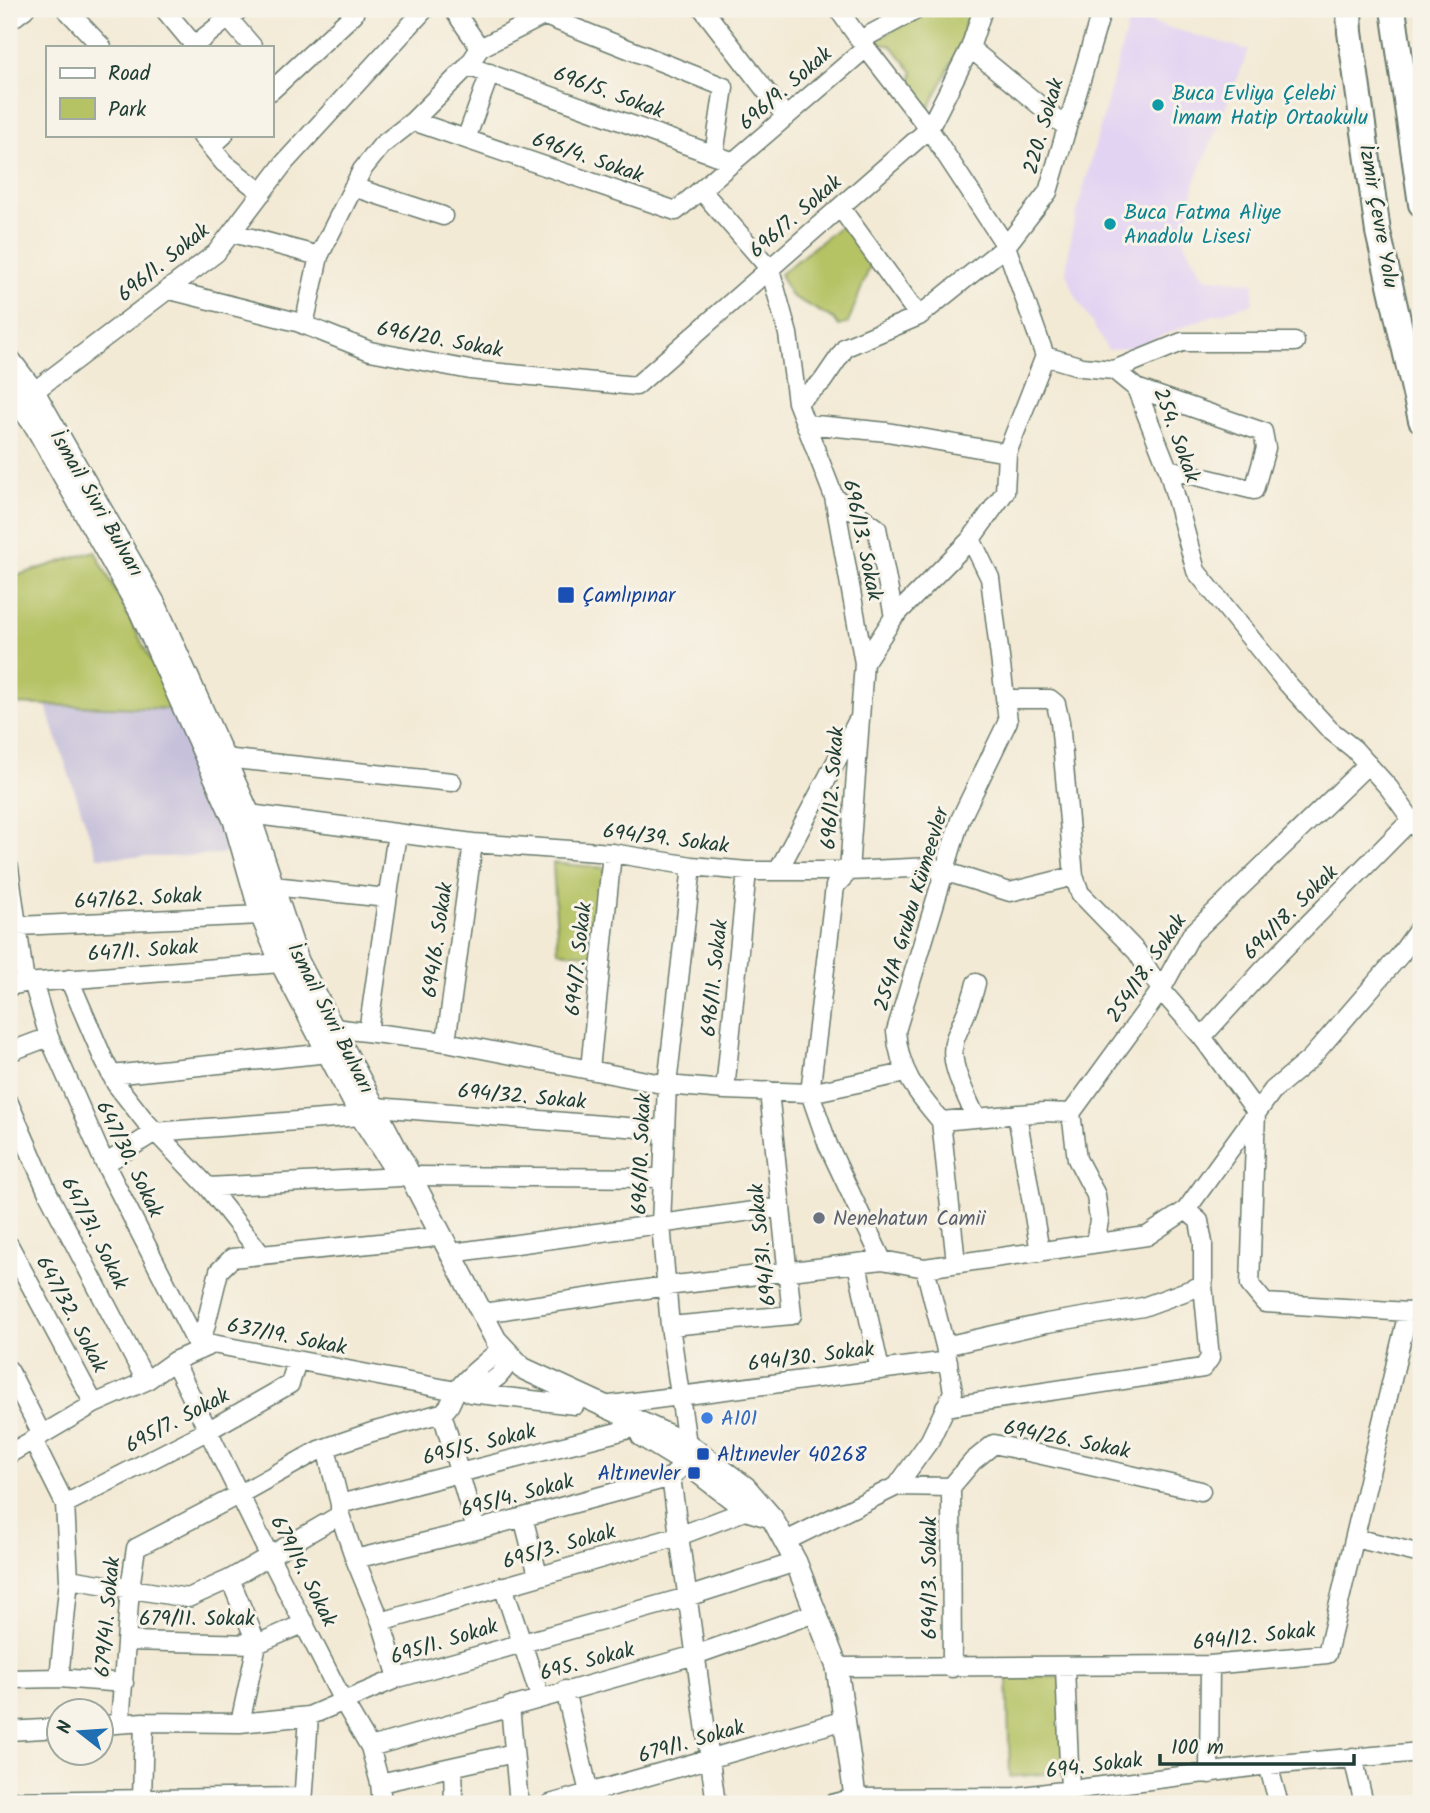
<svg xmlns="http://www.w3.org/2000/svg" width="1430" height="1813" viewBox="0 0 1430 1813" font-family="Kalam,sans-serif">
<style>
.built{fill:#e3d3f3}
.industrial{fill:#c6c0da}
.green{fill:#b5c365;stroke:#6a804c;stroke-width:2}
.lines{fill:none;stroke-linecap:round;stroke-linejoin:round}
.minor-casing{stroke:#697a6c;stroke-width:21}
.major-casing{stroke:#697a6c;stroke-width:24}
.highway-casing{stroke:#697a6c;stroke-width:28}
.minor{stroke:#fff;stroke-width:18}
.major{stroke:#fff;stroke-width:21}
.highway{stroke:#fff;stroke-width:24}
.culture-dot{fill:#0f9aa8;stroke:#f7f3e8;stroke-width:2.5}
.transit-dot{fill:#1a4fb4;stroke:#f7f3e8;stroke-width:2.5}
.worship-dot{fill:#6b7280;stroke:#f7f3e8;stroke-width:2.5}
.shop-dot{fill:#3f7fe0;stroke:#f7f3e8;stroke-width:2.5}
.labels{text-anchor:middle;stroke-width:6;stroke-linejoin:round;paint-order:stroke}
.street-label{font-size:21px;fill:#1f3d34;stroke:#f7f3e8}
.culture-label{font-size:21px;fill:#0d838f;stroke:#f7f3e8;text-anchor:start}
.transit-label{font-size:21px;fill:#164399;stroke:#f7f3e8;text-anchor:start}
.worship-label{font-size:21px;fill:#5b616d;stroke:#f7f3e8;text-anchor:start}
.shop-label{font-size:21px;fill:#366cbe;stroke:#f7f3e8;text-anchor:start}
</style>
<rect width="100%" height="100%" fill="#f7f3e8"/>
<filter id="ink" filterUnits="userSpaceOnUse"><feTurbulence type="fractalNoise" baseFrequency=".0143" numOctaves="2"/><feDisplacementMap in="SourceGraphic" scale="14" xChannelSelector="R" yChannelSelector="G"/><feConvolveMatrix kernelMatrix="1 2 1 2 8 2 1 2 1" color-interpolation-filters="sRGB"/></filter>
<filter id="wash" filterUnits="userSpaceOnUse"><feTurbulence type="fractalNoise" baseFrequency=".00686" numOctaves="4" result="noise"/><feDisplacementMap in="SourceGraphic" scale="28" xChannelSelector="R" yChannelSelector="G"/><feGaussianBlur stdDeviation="1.57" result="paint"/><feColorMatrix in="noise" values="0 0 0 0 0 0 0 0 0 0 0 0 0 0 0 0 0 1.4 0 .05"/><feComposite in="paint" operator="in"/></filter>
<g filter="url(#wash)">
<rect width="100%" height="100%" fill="#f3ead5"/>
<path class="built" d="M1130 17 1249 50 1194 185 1184 242 1204 277 1254 283 1253 303 1205 318 1134 347 1108 350 1075 295 1066 273 1071 234Z"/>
<path class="industrial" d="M46 706 176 709 238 853 167 857H97Z"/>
<path class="green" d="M928 9H969L961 44 929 108 910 90 913 72 892 46 873 42Z
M843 224 872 261 848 323 839 326 834 319 791 296 780 274Z
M95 551 176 709 9 704V578Z
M553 863 605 868 594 955 558 951Z
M1007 1676H1061L1065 1772 1010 1777Z"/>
</g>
<g filter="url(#ink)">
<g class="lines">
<defs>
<path id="minor" d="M66 9 102 47
M164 9 194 45
M453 9 480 48
M703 9 786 117
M838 9 860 40 929 129 1006 246 1045 356 1082 367 1114 370 1136 388 1168 469 1196 571 1286 682 1330 730 1354 749 1389 788 1421 833
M545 16 724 87 714 155
M228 18 253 47
M9 21 25 9
M860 40 918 9
M192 47 240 9
M970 48 1066 127
M468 66 734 162
M271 91 354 14V9
M413 121 676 211 866 48
M201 135 224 163 262 193
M466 139 490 73
M211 147 224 135
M353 187 443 216
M701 190 770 269 788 334 797 402
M840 207 919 316
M233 233 319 256
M170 290 297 322 370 351 470 370 636 386 929 129 970 48 983 9
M304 325 319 256 362 170 382 145 413 121 468 66 480 48 557 9
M1114 370 1182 342H1295
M1136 388 1263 432 1266 448 1254 490 1168 469
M24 399 216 253 285 162 425 9
M806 424 887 432 1007 453
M834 497 877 528 894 617
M971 539 990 578 1008 721 960 820 896 1031C899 1071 916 1092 941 1121L1044 1112 1071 1113
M864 663 834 497 797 402 822 382 846 347 919 316 1006 246 1048 192 1102 9
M1005 699H1050L1056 704 1060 722 1074 876 1080 893 1137 952 1161 990 1202 1037 1256 1111 1250 1285 1265 1303 1408 1312 1421 1310
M224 758 452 782
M249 814 473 843 612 853 692 866 747 871H849L931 867 1010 892 1074 876
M9 868 25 983
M778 871 857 722
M273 886 387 898
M18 926 261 915
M69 979 103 1058 116 1084 145 1121 208 1187 261 1254
M33 982 49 1037 105 1164 200 1350
M9 986 25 983 281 963
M334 1028 446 1042 667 1085 725 1090 810 1093 905 1073
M368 1032 397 833
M1202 1037 1263 970 1411 820
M446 1042 473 843
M9 1052 49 1037
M590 1069 612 853
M111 1075 329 1053
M725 1090 747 871
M9 1103 48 1193 146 1381
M376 1107 664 1130
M1017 1114 1040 1252
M976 1118C967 1096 947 1063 955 1039 963 1018 971 1006 976 983
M941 1121 956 1263
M105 1164 155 1132 361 1116
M412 1176 663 1178
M208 1187 400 1177
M1095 1242 1099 1221 1096 1195 1077 1159 1071 1113 1161 990 1191 935 1368 764
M9 1245 94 1404
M452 1253 781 1207
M882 1260 828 1145 810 1093 835 886 849 871 864 663 894 617 971 539 1005 492 1007 453 1045 356
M857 1264 880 1370
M483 1313 667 1286 882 1260 925 1268 1147 1236 1186 1210 1273 1090 1310 1059 1400 955 1421 926
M670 1326 792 1315 769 1091
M196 1343 205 1328 219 1271 232 1258 429 1238
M945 1346 1047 1323 1143 1307 1203 1285
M174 1361 269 1555 343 1701 370 1747 380 1783 382 1804
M9 1370 42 1435
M470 1393 575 1405
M603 1406 948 1361
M945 1407 1203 1368 1210 1358 1203 1285V1243L1199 1221 1186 1210
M442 1413 476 1530
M33 1440 65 1504 69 1579 59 1678
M687 1444 670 1326 661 1224 667 1085 692 866
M9 1454 94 1404 146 1381 174 1361 213 1344 456 1391C483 1385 502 1385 510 1355L495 1354C483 1365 467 1376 457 1390 451 1399 452 1406 442 1413L372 1432 319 1450 240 1494 136 1548 130 1588 120 1724
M671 1477 716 1804
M897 1486 951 1487 973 1461 994 1444 1201 1491
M951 1487 952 1668
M65 1504 209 1430 290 1384 297 1361
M340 1504 629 1429
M340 1515 355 1559 381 1622 398 1678
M523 1517 538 1575
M1355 1538 1421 1554
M786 1541 897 1486 930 1440 953 1392 945 1346 925 1268
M355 1559 476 1530 671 1477 686 1463
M69 1579 188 1598 230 1579 340 1515V1504L326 1448
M230 1579 257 1644 240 1723
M503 1586 540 1697
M381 1622 679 1536 747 1510
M127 1641 257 1644 305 1623
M837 1667 1210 1665 1327 1654 1408 1312
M1065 1667 1070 1790
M9 1679 59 1678 124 1683
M565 1690 589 1793
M510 1706 519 1804
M102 1725 144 1722 240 1723 309 1716 398 1678 687 1597 796 1562
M9 1731 60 1728
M370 1747 695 1655 815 1613
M1353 1757 1364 1804
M1268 1765 1279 1804
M453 1767 454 1804
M1209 1774 1210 1665
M380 1783 514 1753
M142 1800 144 1722
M9 1801 303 1797
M303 1804 309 1716
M550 1804 845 1720
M832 1804 855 1798 1015 1797 1268 1765 1421 1752"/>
<path id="major" d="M9 359 34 392 156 606 249 814 298 961 496 1340 522 1368 687 1444 745 1487 772 1518 796 1562 837 1667 856 1804
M9 390 36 427 140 611 234 820 261 915 281 963 361 1116 391 1163
M642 1436 686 1463 747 1510 767 1516"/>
<path id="highway" d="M1349 9 1350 32 1378 232 1421 420
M1393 9 1421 204"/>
</defs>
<use href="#minor" class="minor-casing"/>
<use href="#major" class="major-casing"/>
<use href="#highway" class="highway-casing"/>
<use href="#minor" class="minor"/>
<use href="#major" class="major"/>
<use href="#highway" class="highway"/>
</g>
</g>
<g class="culture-dot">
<circle cx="1158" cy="105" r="7"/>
<circle cx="1110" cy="224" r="7"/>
</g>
<g class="transit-dot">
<rect x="557" y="586" width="18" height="18" rx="3.5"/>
<rect x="696" y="1447" width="14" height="14" rx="3.5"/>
<rect x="687" y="1466" width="14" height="14" rx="3.5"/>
</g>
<circle class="worship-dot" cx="819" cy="1218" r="7"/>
<circle class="shop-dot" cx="707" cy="1418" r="7"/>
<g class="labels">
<g class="street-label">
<text transform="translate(785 88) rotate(-41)" y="7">696/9. Sokak</text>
<text transform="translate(609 92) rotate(20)" y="7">696/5. Sokak</text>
<text transform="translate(1043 126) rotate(-74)" y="7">220. Sokak</text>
<text transform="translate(588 157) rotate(19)" y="7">696/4. Sokak</text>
<text transform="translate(795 216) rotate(-41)" y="7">696/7. Sokak</text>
<text transform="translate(1379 216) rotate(80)" y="7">İzmir Çevre Yolu</text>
<text transform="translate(163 262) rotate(-39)" y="7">696/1. Sokak</text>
<text transform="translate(440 339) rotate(10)" y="7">696/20. Sokak</text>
<text transform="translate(1177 435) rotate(70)" y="7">254. Sokak</text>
<text transform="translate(97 503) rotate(60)" y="7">İsmail Sivri Bulvarı</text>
<text transform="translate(863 540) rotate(78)" y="7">696/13. Sokak</text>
<text transform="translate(832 788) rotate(-86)" y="7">696/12. Sokak</text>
<text transform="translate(666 838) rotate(7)" y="7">694/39. Sokak</text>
<text transform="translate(138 898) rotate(-3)" y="7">647/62. Sokak</text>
<text transform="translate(911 909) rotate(-73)" y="7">254/A Grubu Kümeevler</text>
<text transform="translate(1290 912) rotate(-45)" y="7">694/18. Sokak</text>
<text transform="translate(437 940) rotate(-82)" y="7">694/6. Sokak</text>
<text transform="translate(143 950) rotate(-4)" y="7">647/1. Sokak</text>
<text transform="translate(578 959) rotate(-84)" y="7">694/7. Sokak</text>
<text transform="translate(1146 968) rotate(-56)" y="7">254/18. Sokak</text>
<text transform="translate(714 978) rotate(-84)" y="7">696/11. Sokak</text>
<text transform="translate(331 1018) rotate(63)" y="7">İsmail Sivri Bulvarı</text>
<text transform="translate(522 1096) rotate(5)" y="7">694/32. Sokak</text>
<text transform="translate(641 1154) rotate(-88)" y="7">696/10. Sokak</text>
<text transform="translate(130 1159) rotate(64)" y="7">647/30. Sokak</text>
<text transform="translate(95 1233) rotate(63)" y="7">647/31. Sokak</text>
<text transform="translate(762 1245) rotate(-96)" y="7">694/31. Sokak</text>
<text transform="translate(72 1314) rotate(62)" y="7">647/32. Sokak</text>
<text transform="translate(287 1336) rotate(11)" y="7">637/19. Sokak</text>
<text transform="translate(811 1356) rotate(-7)" y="7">694/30. Sokak</text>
<text transform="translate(177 1420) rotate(-28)" y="7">695/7. Sokak</text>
<text transform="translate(1067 1439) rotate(11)" y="7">694/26. Sokak</text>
<text transform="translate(479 1444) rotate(-14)" y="7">695/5. Sokak</text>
<text transform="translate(517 1495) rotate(-15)" y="7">695/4. Sokak</text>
<text transform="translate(559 1546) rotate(-16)" y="7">695/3. Sokak</text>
<text transform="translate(304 1571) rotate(63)" y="7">679/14. Sokak</text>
<text transform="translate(929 1578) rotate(-90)" y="7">694/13. Sokak</text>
<text transform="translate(107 1617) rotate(-85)" y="7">679/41. Sokak</text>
<text x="197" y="1625">679/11. Sokak</text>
<text transform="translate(1254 1636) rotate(-6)" y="7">694/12. Sokak</text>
<text transform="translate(444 1641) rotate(-17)" y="7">695/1. Sokak</text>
<text transform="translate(587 1661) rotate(-15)" y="7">695. Sokak</text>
<text transform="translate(691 1741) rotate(-16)" y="7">679/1. Sokak</text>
<text transform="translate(1094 1765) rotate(-7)" y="7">694. Sokak</text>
</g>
<g class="culture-label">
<text x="1172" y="100">Buca Evliya Çelebi<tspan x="1172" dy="24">İmam Hatip Ortaokulu</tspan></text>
<text x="1124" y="219">Buca Fatma Aliye<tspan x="1124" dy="24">Anadolu Lisesi</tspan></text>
</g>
<g class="transit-label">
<text x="582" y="602">Çamlıpınar</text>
<text x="717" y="1461">Altınevler 40268</text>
<text x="680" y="1480" text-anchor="end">Altınevler</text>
</g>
<g class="worship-label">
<text x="833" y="1225">Nenehatun Camii</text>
</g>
<g class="shop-label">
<text x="721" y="1425">A101</text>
</g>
</g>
<rect width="1430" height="1813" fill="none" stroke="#f7f3e8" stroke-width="35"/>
<rect x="46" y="46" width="228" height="91" fill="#f7f3e8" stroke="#a1aaa0" stroke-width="2"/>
<rect x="60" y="68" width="35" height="10" fill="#ffffff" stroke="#a1aaa0" stroke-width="2"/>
<text x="108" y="80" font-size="21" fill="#1f3d34">Road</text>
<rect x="60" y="98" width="35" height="21" fill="#b5c365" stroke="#a1aaa0" stroke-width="2"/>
<text x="108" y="116" font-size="21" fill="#1f3d34">Park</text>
<g transform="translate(80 1732) rotate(287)"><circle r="33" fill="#f7f3e8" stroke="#a1aaa0" stroke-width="2"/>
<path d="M0-5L12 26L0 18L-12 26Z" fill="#1f6fb2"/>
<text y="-10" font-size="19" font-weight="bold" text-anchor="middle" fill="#1f3d34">N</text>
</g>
<path d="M1160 1754v10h194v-10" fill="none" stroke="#1f3d34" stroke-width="3.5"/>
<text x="1171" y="1754" font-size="21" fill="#1f3d34" stroke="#f7f3e8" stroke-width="5" paint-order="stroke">100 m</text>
</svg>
